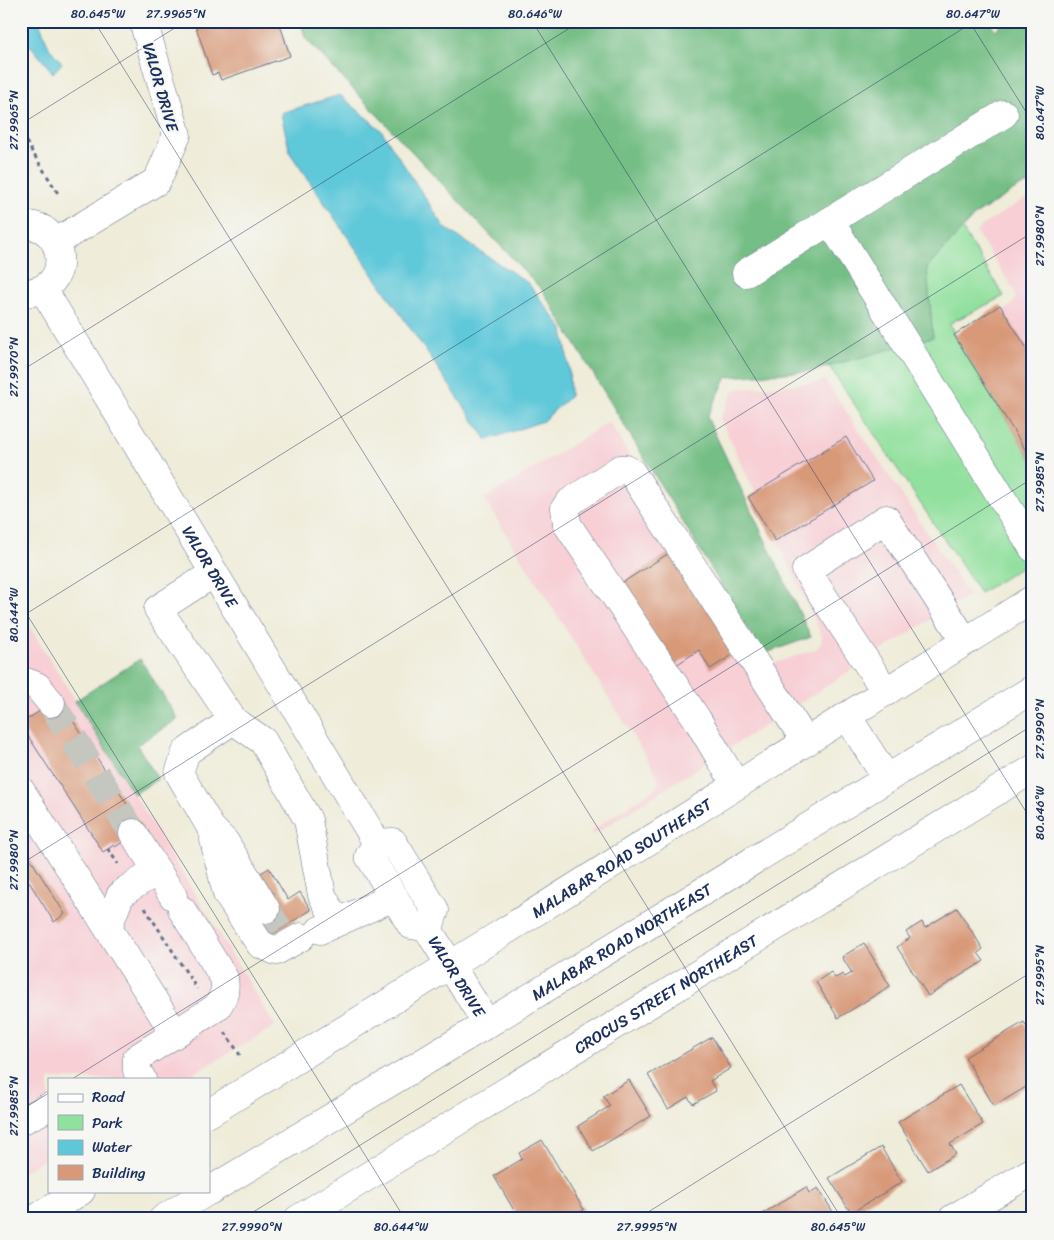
<svg xmlns="http://www.w3.org/2000/svg" width="1054" height="1240" viewBox="0 0 1054 1240" font-family="Sriracha,sans-serif">
<style>
.built{fill:#f7cfd5}
.green{fill:#92e09e;stroke:#56887e}
.forest{fill:#75be85;stroke:#487672}
.water{fill:#5ec8d9;stroke:#3c7c9c}
.building{fill:#d89979}
.lines{fill:none;stroke-linecap:round;stroke-linejoin:round}
.minor-tunnel{stroke:#c5c6c0;stroke-width:28;stroke-dasharray:28 14;stroke-linecap:butt}
.minor-casing{stroke:#657189;stroke-width:29}
.major-casing{stroke:#657189;stroke-width:29}
.path{stroke:#657189;stroke-width:3;stroke-dasharray:4 4;stroke-linecap:butt}
.minor{stroke:#fff;stroke-width:28}
.major{stroke:#fff;stroke-width:28}
.ticks{fill:none;stroke:#1b2f5e;stroke-width:1;stroke-opacity:0.45}
.labels{text-anchor:middle;stroke-width:4;stroke-linejoin:round;paint-order:stroke}
.street-label{font-size:16px;fill:#1b2f5e;stroke:#f6f6f2}
.neatline{fill:none;stroke:#1b2f5e;stroke-width:2}
.ticks-label{font-size:12px;text-anchor:middle;fill:#1b2f5e}
</style>
<rect width="100%" height="100%" fill="#f6f6f2"/>
<filter id="ink" filterUnits="userSpaceOnUse"><feTurbulence type="fractalNoise" baseFrequency=".02" numOctaves="2"/><feDisplacementMap in="SourceGraphic" scale="10" xChannelSelector="R" yChannelSelector="G"/><feConvolveMatrix kernelMatrix="1 2 1 2 8 2 1 2 1" color-interpolation-filters="sRGB"/></filter>
<filter id="wash" filterUnits="userSpaceOnUse"><feTurbulence type="fractalNoise" baseFrequency=".0096" numOctaves="4" result="noise"/><feDisplacementMap in="SourceGraphic" scale="20" xChannelSelector="R" yChannelSelector="G"/><feGaussianBlur stdDeviation="1.12" result="paint"/><feColorMatrix in="noise" values="0 0 0 0 0 0 0 0 0 0 0 0 0 0 0 0 0 1.4 0 .05"/><feComposite in="paint" operator="in"/></filter>
<g filter="url(#wash)">
<rect width="100%" height="100%" fill="#efecd9"/>
<path class="built" d="M1033 196V442L965 330 1010 307 1016 298 1014 290 976 232 983 225 1024 199Z
M825 380 969 595 593 835 591 831 654 789 658 783V776L484 499 609 422 753 660 767 666 816 649 821 644 822 636 720 418 735 389 814 383Z
M27 623 134 794 275 1026 184 1079H49V1157L21 1173V626Z"/>
<path class="green" d="M962 229 1004 296 950 323 954 335 1033 462V560L980 593 829 366 932 337 927 268Z"/>
<path class="forest" d="M301 21H989L995 30 1008 21H1033V183L1019 187 975 215 927 268 933 337 812 371 727 377 707 417 811 637 763 654 543 291 305 38Z
M140 659 178 719 137 745 158 779 134 794 75 701Z"/>
<path class="water" d="M21 21H39L49 48 62 63 53 73 31 46 21 44Z
M340 95 381 130 445 228 528 283 563 329 569 370 570 396 543 421 487 440 290 153 281 113Z"/>
<g id="blocks">
<path class="building" d="M92 21H108L94 27Z
M194 21H279L290 56 221 80 218 73 212 75Z
M1000 305 1033 358V462L954 335Z
M846 437 873 481 775 541 748 497Z
M674 550 739 651 710 669 699 650 670 669 617 586Z
M59 699 143 829 115 847 114 845 103 852 21 725V723Z
M21 844 65 914 54 922 21 869Z
M269 868 288 900 300 892 311 910 269 936 255 915 253 878Z
M957 908 983 949 978 953 984 961 928 996 897 947 910 938 906 932 922 922 925 928Z
M864 943 890 986 838 1018 816 982 831 972 835 978 843 974 845 977 852 973 842 957Z
M1024 1022 1033 1038V1083L994 1106 965 1057Z
M712 1037 731 1068 710 1081 716 1091 693 1104 688 1097 668 1109 648 1075Z
M629 1080 651 1116 593 1151 578 1126 610 1106 603 1096Z
M959 1085 983 1124 950 1144 956 1154 928 1171 898 1122Z
M542 1140 584 1210 569 1219H519L494 1176 522 1159 519 1153Z
M881 1147 902 1182 851 1213 829 1178Z
M806 1187 809 1193 818 1188 833 1212 824 1217 825 1219H754Z"/>
</g>
</g>
<g filter="url(#ink)">
<use href="#blocks" fill-opacity="0" stroke="#657189" stroke-width="1"/>
<g class="lines">
<path class="minor-tunnel" d="M51 703 133 833
M266 909 279 930"/>
<defs>
<g id="minor">
<path d="M1004 114 830 221 1033 548"/>
<path d="M21 226C66 218 78 294 21 293"/>
<path d="M56 242 157 181 177 135 143 21"/>
<path d="M746 273 830 221"/>
<path id="s1" d="M43 289 377 843"/>
<path d="M214 573 158 609 233 720 263 741 308 820 322 895 337 922"/>
<path d="M21 680 37 686 51 703"/>
<path d="M886 692 806 570 886 519 965 641"/>
<path d="M233 720 186 752 179 773 211 828 225 842 266 909"/>
<path d="M736 785 697 719 567 524 565 508 570 502 620 469H626L632 473 806 742"/>
<path d="M21 791 175 1034"/>
<path d="M133 833 173 896"/>
<path d="M214 840 227 894 260 944 276 951 301 937"/>
<path id="s2" d="M377 843 393 842 435 910 429 928 432 936 487 1024"/>
<path d="M377 843 369 856 411 925 429 928"/>
<path d="M108 927 120 896 128 889 157 871"/>
<path d="M320 930 394 897"/>
<path d="M142 1079 137 1071V1058L217 1007C224 997 226 990 224 978L182 910"/>
<path d="M21 1121 49 1107"/>
<path id="s3" d="M298 1219 1033 769"/>
<path d="M952 1219 1033 1171"/>
</g>
<g id="major">
<path d="M847 716 887 779"/>
<path id="s4" d="M209 1113 494 938 1033 599"/>
<path id="s5" d="M209 1191 487 1024 1033 689"/>
<path d="M35 1219 81 1191"/>
<path d="M163 1219 208 1191"/>
</g>
</defs>
<use href="#minor" class="minor-casing"/>
<use href="#major" class="major-casing"/>
<path class="path" d="M21 138 23 137 59 195
M108 849 118 864
M145 908 197 989
M225 1032 240 1055"/>
<use href="#minor" class="minor"/>
<use href="#major" class="major"/>
</g>
</g>
<path class="ticks" d="M94 21 842 1219M532 21 1033 823M969 21 1033 123M21 124 186 21M21 371 581 21M21 605 405 1219M21 617 975 21M21 864 1033 232M72 1079 1033 478M21 1110 49 1093M242 1219 1033 725M637 1219 1033 971M1031 1219 1033 1218"/>
<g class="labels">
<g class="street-label">
<text transform="translate(161 87) rotate(74)" y="6">VALOR DRIVE</text>
<text dy="6" stroke="none"><textPath href="#s1" startOffset="324">VALOR DRIVE</textPath></text>
<text dy="6" stroke="none"><textPath href="#s4" startOffset="485">MALABAR ROAD SOUTHEAST</textPath></text>
<text dy="6" stroke="none"><textPath href="#s5" startOffset="482">MALABAR ROAD NORTHEAST</textPath></text>
<text dy="6" stroke="none"><textPath href="#s2" startOffset="171">VALOR DRIVE</textPath></text>
<text dy="6" stroke="none"><textPath href="#s3" startOffset="431">CROCUS STREET NORTHEAST</textPath></text>
</g>
</g>
<rect width="1054" height="1240" fill="none" stroke="#f6f6f2" stroke-width="55"/>
<rect x="48" y="1078" width="162" height="115" fill="#f6f6f2" stroke="#9ea6b7"/>
<rect x="58" y="1094" width="25" height="8" fill="#ffffff" stroke="#9ea6b7"/>
<text x="92" y="1102" font-size="15" fill="#1b2f5e">Road</text>
<rect x="58" y="1115" width="25" height="15" fill="#92e09e" stroke="#9ea6b7"/>
<text x="92" y="1128" font-size="15" fill="#1b2f5e">Park</text>
<rect x="58" y="1140" width="25" height="15" fill="#5ec8d9" stroke="#9ea6b7"/>
<text x="92" y="1152" font-size="15" fill="#1b2f5e">Water</text>
<rect x="58" y="1165" width="25" height="15" fill="#d89979" stroke="#9ea6b7"/>
<text x="92" y="1178" font-size="15" fill="#1b2f5e">Building</text>
<rect x="28" y="28" width="998" height="1184" class="neatline"/>
<g class="ticks-label">
<text x="98" y="18">80.645°W</text>
<text x="176" y="18">27.9965°N</text>
<text x="535" y="18">80.646°W</text>
<text x="973" y="18">80.647°W</text>
<text transform="translate(1040 113) rotate(-90)" y="4">80.647°W</text>
<text transform="translate(14 120) rotate(-90)" y="4">27.9965°N</text>
<text transform="translate(1040 236) rotate(-90)" y="4">27.9980°N</text>
<text transform="translate(14 367) rotate(-90)" y="4">27.9970°N</text>
<text transform="translate(1040 482) rotate(-90)" y="4">27.9985°N</text>
<text transform="translate(14 615) rotate(-90)" y="4">80.644°W</text>
<text transform="translate(1040 729) rotate(-90)" y="4">27.9990°N</text>
<text transform="translate(1040 813) rotate(-90)" y="4">80.646°W</text>
<text transform="translate(14 860) rotate(-90)" y="4">27.9980°N</text>
<text transform="translate(1040 975) rotate(-90)" y="4">27.9995°N</text>
<text transform="translate(14 1106) rotate(-90)" y="4">27.9985°N</text>
<text x="252" y="1231">27.9990°N</text>
<text x="401" y="1231">80.644°W</text>
<text x="647" y="1231">27.9995°N</text>
<text x="838" y="1231">80.645°W</text>
</g>
</svg>
